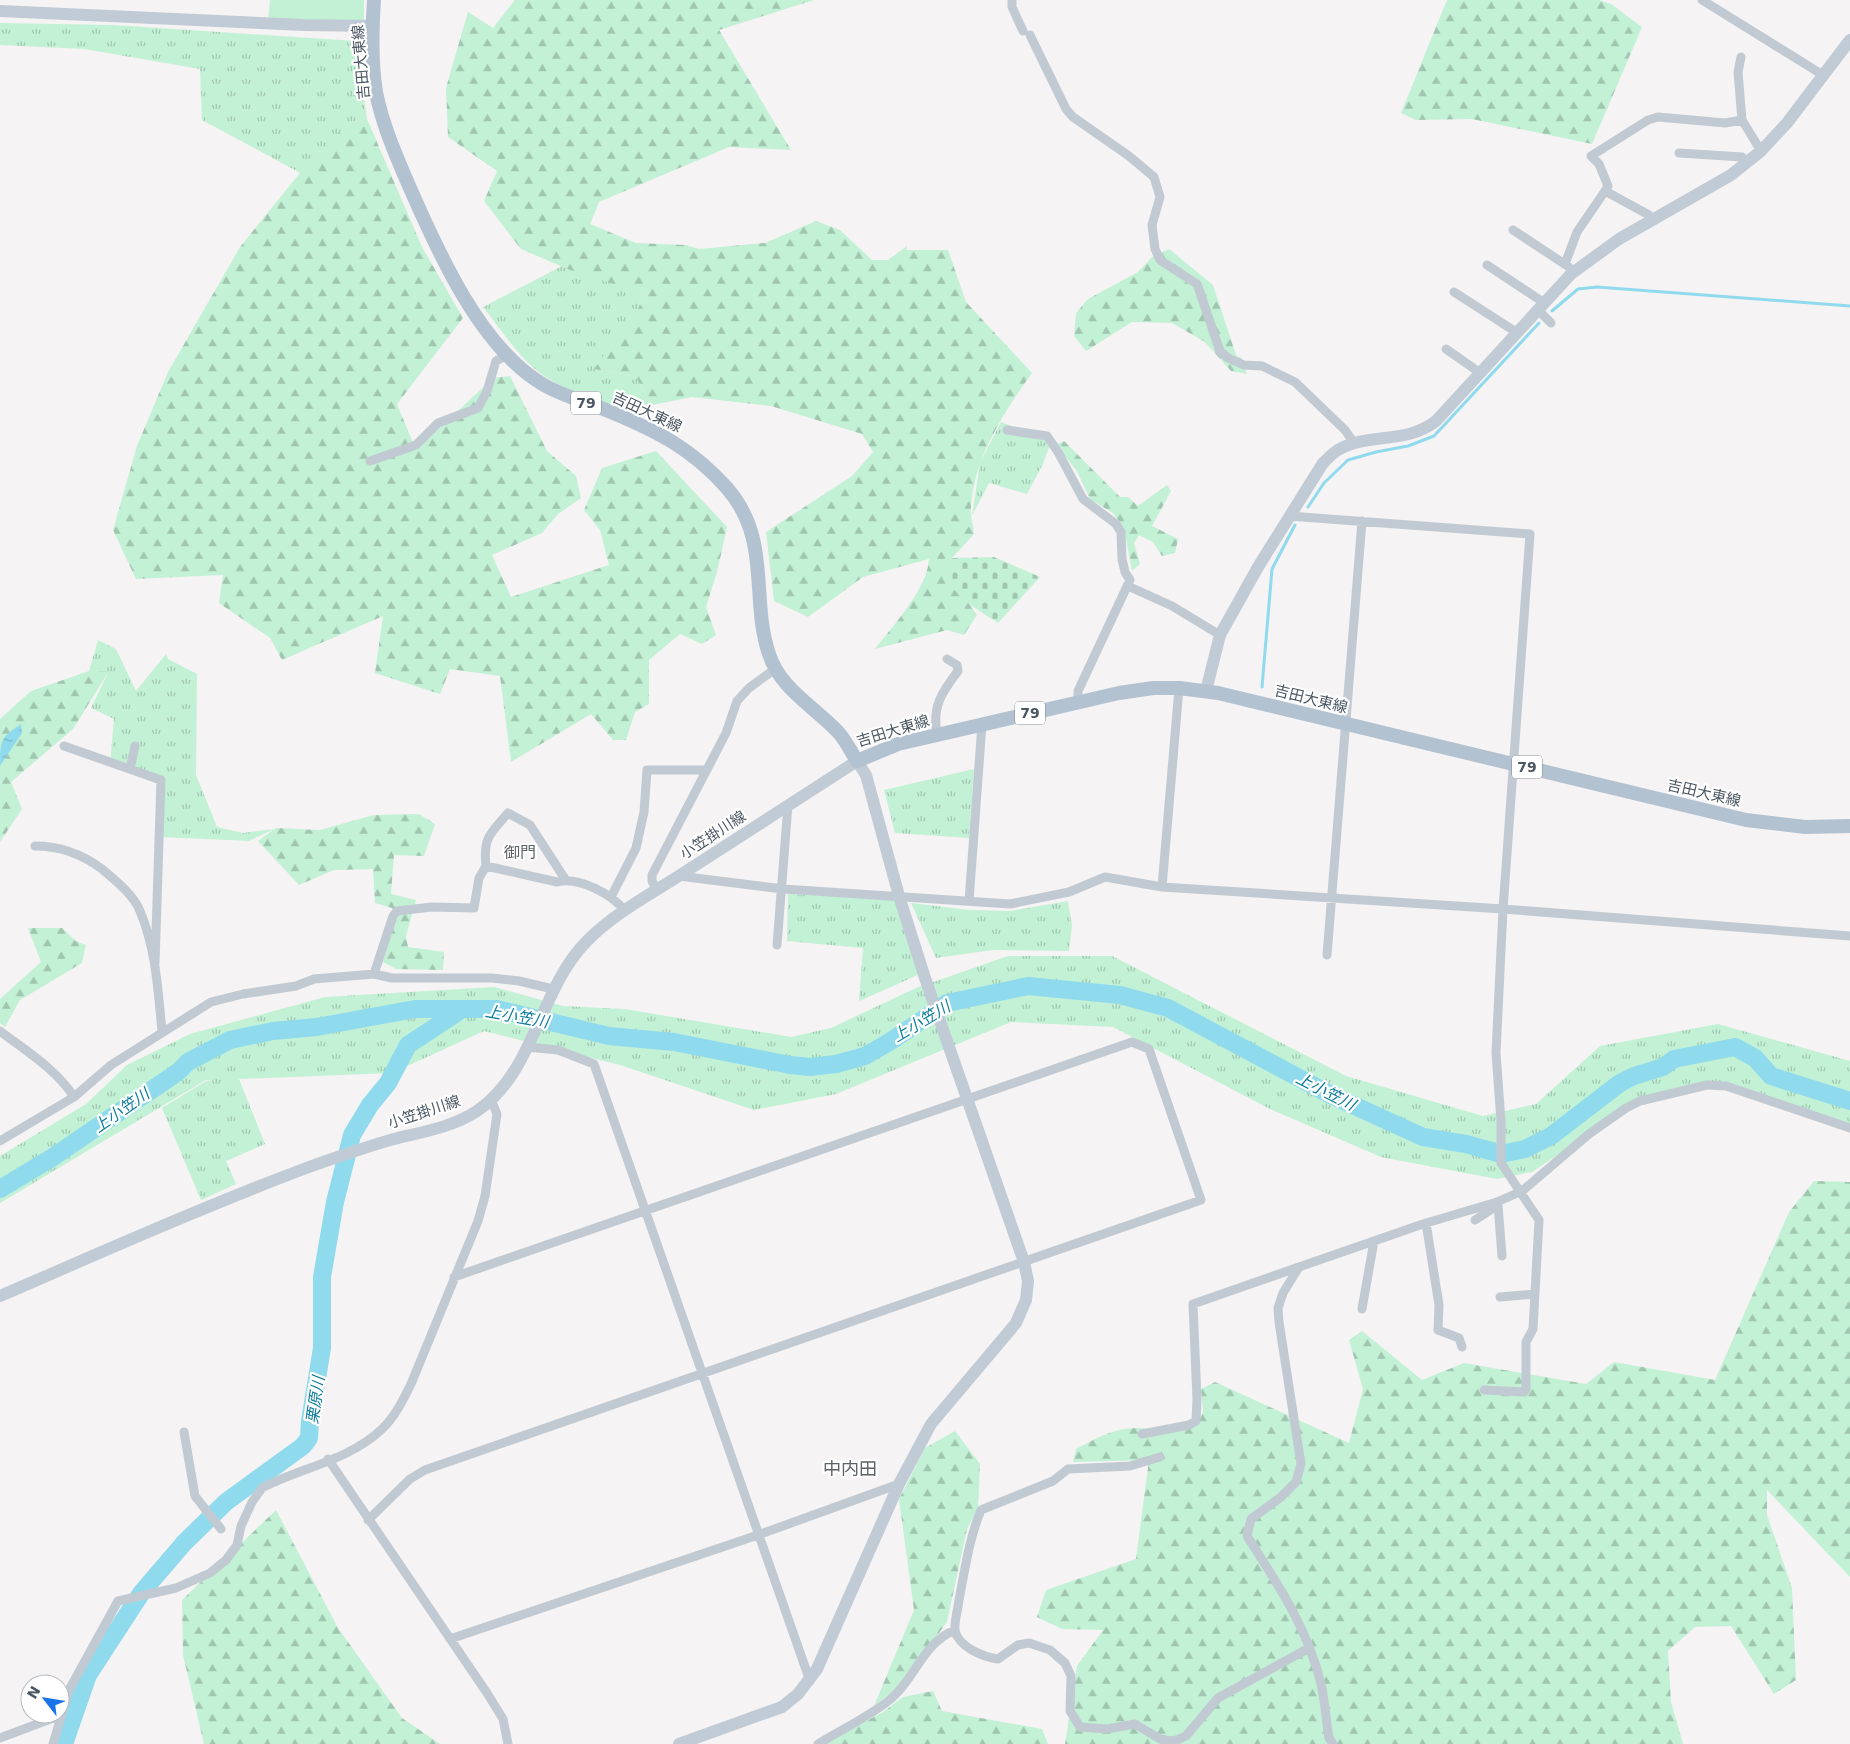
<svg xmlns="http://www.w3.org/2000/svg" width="1850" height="1744" viewBox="0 0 1850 1744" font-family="'DejaVu Sans','Noto Sans JP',sans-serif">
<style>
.grass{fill:url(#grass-tufts)}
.forest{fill:url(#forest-firs)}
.cemetery{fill:url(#cemetery-stones)}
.green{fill:#c3f1d5}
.water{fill:url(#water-ripples)}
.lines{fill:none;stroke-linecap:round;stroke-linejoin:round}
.stream{stroke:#90daee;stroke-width:3}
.river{stroke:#90daee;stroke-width:18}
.street{stroke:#c1cad2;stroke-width:9}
.secondary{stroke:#c1cbd6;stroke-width:12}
.primary{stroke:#b3c2d1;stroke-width:14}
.labels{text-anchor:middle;stroke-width:4.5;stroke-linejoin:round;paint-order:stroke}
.shield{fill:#fff;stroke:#808990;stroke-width:1}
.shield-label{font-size:14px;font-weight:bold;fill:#4a5661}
.street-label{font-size:15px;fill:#4a5661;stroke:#fff}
.neighbourhood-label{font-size:16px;fill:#5f6368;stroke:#fff}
.water-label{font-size:16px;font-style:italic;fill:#0c7c9b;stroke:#fff}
.quarter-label{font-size:18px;fill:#5f6368;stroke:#fff}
</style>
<defs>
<pattern id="grass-tufts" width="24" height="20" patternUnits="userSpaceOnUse" patternTransform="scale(1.25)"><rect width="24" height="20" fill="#c3f1d5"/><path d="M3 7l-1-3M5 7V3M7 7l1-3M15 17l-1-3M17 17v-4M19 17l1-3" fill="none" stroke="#a0c6b0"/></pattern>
<pattern id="forest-firs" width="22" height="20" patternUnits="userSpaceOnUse" patternTransform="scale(1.25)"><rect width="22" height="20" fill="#c3f1d5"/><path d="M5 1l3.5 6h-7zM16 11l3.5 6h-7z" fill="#a0c6b0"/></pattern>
<pattern id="cemetery-stones" width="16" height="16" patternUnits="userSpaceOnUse" patternTransform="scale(1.25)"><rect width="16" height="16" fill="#c3f1d5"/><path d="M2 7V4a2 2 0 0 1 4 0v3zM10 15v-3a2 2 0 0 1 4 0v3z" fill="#a0c6b0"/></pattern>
<pattern id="water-ripples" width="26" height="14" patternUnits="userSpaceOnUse" patternTransform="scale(1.25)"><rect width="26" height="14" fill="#90daee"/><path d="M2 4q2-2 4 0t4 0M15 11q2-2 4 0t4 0" fill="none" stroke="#78b4c4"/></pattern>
</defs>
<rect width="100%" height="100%" fill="#f5f3f3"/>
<path class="grass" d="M0 23 114 25 356 41 367 119 348 123 306 176 202 120 200 69 84 49 0 45Z
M562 266 648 295 595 369 635 376 652 405 628 413C598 400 560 390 535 369 514 351 500 328 483 307Z
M1001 422 1051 442 1043 464 1027 494 989 483 972 516 980 463Z
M98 640 116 649 136 691 166 654 168 659 197 674 196 775 217 827 243 833 274 829 249 841 159 837 158 784 110 765 114 719 91 708 109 671H89Z
M974 769 969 838 895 833 884 790Z
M788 894 895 899 918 975 859 1001 863 948 787 941Z
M1068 901 1072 926 1069 951 993 950 936 958 911 903 969 910 1011 911Z
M1008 956H1112L1346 1076 1483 1116 1536 1104 1600 1046 1718 1024 1850 1061V1125L1716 1081 1635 1104 1532 1172 1497 1179 1381 1157 1270 1109 1113 1027 1011 1022 836 1094 754 1110 620 1065 484 1031 392 1073 239 1079 265 1144 226 1161 236 1184 201 1200 162 1108 206 1081 216 1080H206L0 1203V1156L86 1104 127 1065 190 1034 325 997 494 987 563 1006 625 1009 791 1037 831 1028 916 988Z"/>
<path class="forest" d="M515 0H814L719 30 791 150 729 147 599 202 590 224 636 243 686 245 699 249 765 243 816 221 840 230 872 260H888L907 246 906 250H948L966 302 1032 373C1004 412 974 458 971 507 970 515 973 525 974 534L952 558 969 604 977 615 964 635 947 630 875 649C892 627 928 588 929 559L863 577 808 617 774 601 766 532 852 476 873 452 862 434 771 406 692 397 652 405 635 376 594 369 648 295 570 270 521 249 484 201 497 171 448 137 446 88 468 12 493 28Z
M1447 0H1599L1611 4 1642 27 1592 144 1472 119 1416 120 1401 113Z
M367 119 422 247 463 318 397 404 416 450 493 378 510 376 547 451 576 476 581 498 558 514 542 533 492 555 511 597 609 565 600 530 584 510 602 468 656 451 727 527 717 572 706 607 716 635 702 644 680 634 649 660V704L635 712 626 740H613L591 714 511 762 500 676 450 669 440 694 375 673 383 616 282 660 270 638 219 603 223 575 136 579 113 530 137 446 168 372 240 247 299 174 348 123Z
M1169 249 1213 285 1236 355 1242 359 1247 374 1231 371 1205 342 1172 323 1132 322 1086 351 1074 336 1076 313 1088 299 1138 272 1152 257Z
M1064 441 1120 497H1128L1138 506 1167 485 1171 491 1152 526 1178 539 1175 553 1162 556 1153 542 1139 535 1134 543 1140 564 1132 571 1124 528 1113 513 1090 499 1077 471 1056 445Z
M89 671H109L73 729 11 782 22 809 0 842V719L31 691Z
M419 814 435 824 424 856 394 855 391 894 416 900 406 936 408 947 444 952 443 970 396 969 383 962 396 915 392 908 375 903 373 869 334 870 299 885 258 841 276 828 320 830 374 815Z
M28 928H62L76 941 86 945 82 963 20 1000 5 1027 0 1023V999L41 962Z
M1814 1181 1850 1182V1577L1767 1490V1515L1792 1588 1796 1680 1774 1694 1731 1626 1695 1627 1668 1651 1671 1702 1683 1744H1065L1077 1666 1103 1630 1062 1629 1037 1617 1046 1590 1136 1559 1149 1460 1073 1462 1076 1449C1097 1438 1115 1427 1139 1428 1162 1429 1173 1434 1197 1426L1203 1412 1201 1389 1215 1382 1349 1443 1363 1389 1349 1340 1362 1331 1422 1380 1464 1363 1586 1384 1614 1362 1715 1380 1789 1212Z
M955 1431 980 1464 978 1508 967 1529 947 1622 900 1686 874 1706 914 1610 899 1499 925 1448Z
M276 1510 338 1628 402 1718 440 1744H204L183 1655 182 1600Z
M933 1691 942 1711 1042 1729 1048 1744H824L883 1712 903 1697Z"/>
<path class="cemetery" d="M994 557 1040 577 998 623 969 604 944 580 952 558Z"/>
<path class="green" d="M270 0H364V21L268 22Z"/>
<path class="water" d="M21 724 22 733 0 766C0 741 0 738 21 724Z"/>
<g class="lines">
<path class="stream" d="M1552 311 1578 289 1597 287 1850 306
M1308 507 1324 483 1348 460 1376 452 1408 446 1434 436 1539 323
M1262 687 1272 569 1295 525"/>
<path class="river" d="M0 1189 53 1157 178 1072 188 1062 230 1040 273 1031 317 1027 415 1009H497L609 1036 674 1042 790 1065 810 1067 836 1064 865 1056 891 1041 947 1003 1028 986 1120 995 1168 1008 1331 1095 1423 1137 1466 1144 1501 1154 1525 1149 1551 1136 1620 1083 1634 1076 1663 1067 1674 1059 1735 1047 1755 1058 1771 1076 1850 1101
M64 1744 88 1675 142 1592 184 1543 226 1502 303 1446 309 1438 310 1421 322 1348V1277L335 1202 352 1135 370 1105 388 1083 408 1045 461 1010"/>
<path class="street" d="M1012 0V7L1023 31
M1702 0 1823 75
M1030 35 1066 109 1073 117 1129 156 1154 177 1160 197 1152 225 1155 249 1160 260 1197 284 1220 351 1228 358 1244 365 1262 366 1295 382 1345 430 1354 443
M1741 57 1738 72 1742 120
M1679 153 1742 157 1747 163
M1605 191 1608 186 1599 164 1591 156 1648 120 1658 117 1725 123 1742 120 1761 151
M1513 230 1569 267
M1565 264 1577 232 1605 191 1649 215 1653 220
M1487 265 1543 302
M1454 292 1516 332
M1537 309 1551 323
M1446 349 1479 372
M1007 430 1047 436 1058 452 1083 499 1116 524 1121 532 1122 559 1125 572 1130 580 1078 691V703
M370 461 416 445 438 423 478 408 487 391 496 361 507 355
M1289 516 1530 534 1503 909 1496 1053 1501 1121V1163L1539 1220 1533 1329 1526 1342V1389L1524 1392 1484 1390
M1128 586 1172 606 1220 635
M937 734C932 706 942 692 958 671L957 665 947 659
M64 746 161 780 155 963
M130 769 135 746
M35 846C61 846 82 854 102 869 116 881 133 894 140 911 156 949 158 991 162 1031
M486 866C483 837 490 834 508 813L530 825 565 879
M679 876 783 889 1010 904 1069 892 1105 877 1162 887 1503 909 1850 936
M1162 887 1179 688
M657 890 652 881V875L726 733 737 701 749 688 775 669
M611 897 636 848 644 812 647 770H705
M969 901 982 724
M777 945 788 805
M1327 955 1362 521
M374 974 393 916 397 911 432 907 474 908 479 878 486 866 557 882C578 876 612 894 625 911
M0 1031C25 1050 57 1070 74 1097
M527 1047 558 1050 594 1064 810 1681
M0 1141 74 1097 111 1065 211 1002 243 994 296 986 314 979 374 974 392 978H492L519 981 553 989
M1498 1205 1502 1256
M1475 1220 1498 1205V1203
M1426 1223 1439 1305 1438 1330 1459 1338 1462 1347
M1500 1297 1535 1294
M1362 1309 1374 1241
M184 1432 195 1496 221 1529
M1142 1434 1189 1425 1196 1421 1197 1399 1193 1304 1299 1267
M1160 1457 1130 1466 1068 1469 1053 1481 981 1510C969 1539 965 1569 959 1600 958 1609 954 1622 955 1631 959 1647 983 1657 998 1659L1018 1645 1029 1643 1050 1650 1065 1663 1071 1676 1070 1711 1080 1727 1107 1729 1135 1724 1160 1739 1171 1741 1177 1740 1186 1736 1218 1698 1309 1648
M328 1459 487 1693 503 1719 508 1744
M368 1520 410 1479 425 1470 1201 1200 1149 1049 1132 1042 454 1277
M450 1639 758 1535 899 1484
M0 1738 61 1715
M53 1744 69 1690 118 1601 176 1588 210 1573 226 1560 237 1545 241 1526 252 1502 262 1488C300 1468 350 1460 382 1429 395 1417 403 1400 411 1384L478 1221 485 1196 497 1114 491 1100
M818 1744C841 1730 866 1718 887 1702 914 1682 922 1643 955 1630
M1333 1744 1329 1738C1326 1720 1325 1701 1321 1684 1308 1629 1277 1583 1247 1536L1251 1519 1281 1497 1296 1482 1301 1464 1279 1322 1278 1308 1283 1293 1299 1267 1423 1224 1497 1202 1522 1191 1589 1134 1626 1108 1640 1101 1707 1085 1726 1086 1850 1128"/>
<path class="secondary" d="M0 11 304 25 373 26
M1206 691 1220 635 1258 567 1323 463C1328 459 1332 453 1338 450 1369 432 1405 445 1436 421L1571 274 1619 239 1731 175 1761 151 1787 123 1850 40
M0 1296C102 1252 205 1206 309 1167 337 1157 365 1147 394 1139 422 1132 453 1127 477 1111 535 1072 539 989 587 941 614 913 653 893 685 872 743 835 800 798 857 761L866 775 899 896 925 978 1024 1262 1028 1281 1026 1300 1016 1323 931 1424 899 1484 817 1669 798 1694 782 1707 679 1744"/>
<path class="primary" d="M374 0C372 30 371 62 376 92 382 124 397 158 410 188 438 252 481 349 544 385 565 397 589 403 611 412 659 432 692 449 727 488 772 540 750 598 769 654 780 689 815 707 839 733 846 741 851 752 857 761L898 744 1119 693 1153 688H1179L1218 693 1746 820 1805 827 1850 826"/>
</g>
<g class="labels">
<g class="shield">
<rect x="571" y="391.5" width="30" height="23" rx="4"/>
<rect x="1015" y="701.5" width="30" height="23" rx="4"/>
<rect x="1512" y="755.5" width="30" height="23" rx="4"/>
</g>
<g class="shield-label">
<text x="586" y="408">79</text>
<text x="1030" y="718">79</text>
<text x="1527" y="772">79</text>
</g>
<g class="street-label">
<text transform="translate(361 62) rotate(-95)" y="5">吉田大東線</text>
<text transform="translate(647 412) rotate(25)" y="5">吉田大東線</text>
<text transform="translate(1311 699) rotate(14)" y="5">吉田大東線</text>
<text transform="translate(893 731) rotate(-17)" y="5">吉田大東線</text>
<text transform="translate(1704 793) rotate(13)" y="5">吉田大東線</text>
<text transform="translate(713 835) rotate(-33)" y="5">小笠掛川線</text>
<text transform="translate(424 1112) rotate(-18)" y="5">小笠掛川線</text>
</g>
<g class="neighbourhood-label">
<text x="520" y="858">御門</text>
</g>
<g class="water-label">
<text transform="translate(517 1016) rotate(10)" y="6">上小笠川</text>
<text transform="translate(921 1021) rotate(-31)" y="6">上小笠川</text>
<text transform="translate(1326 1091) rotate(27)" y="6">上小笠川</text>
<text transform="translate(121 1110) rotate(-35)" y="6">上小笠川</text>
<text transform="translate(315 1400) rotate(-82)" y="6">栗原川</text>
</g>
<g class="quarter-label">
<text x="850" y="1475">中内田</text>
</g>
</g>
<g transform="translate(45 1699) rotate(301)"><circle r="24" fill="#ffffff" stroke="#b7bbc0"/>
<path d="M0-4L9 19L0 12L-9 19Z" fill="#1a73e8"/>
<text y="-8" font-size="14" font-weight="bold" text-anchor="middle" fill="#4a5661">N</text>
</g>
</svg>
